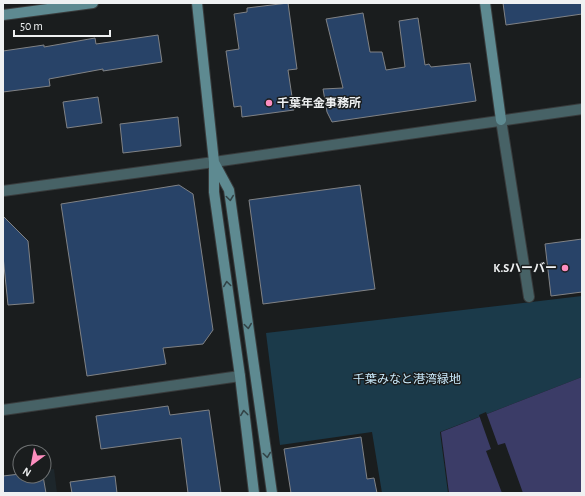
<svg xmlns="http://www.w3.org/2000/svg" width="585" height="496" viewBox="0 0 585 496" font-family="'Alegreya Sans','Noto Sans JP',sans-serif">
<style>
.built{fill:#1d262b}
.green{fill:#1b3a4a}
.water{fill:#3b3c67}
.pier{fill:#1a1d1e}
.building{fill:#284368;stroke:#808285}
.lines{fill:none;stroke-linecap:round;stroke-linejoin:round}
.street-casing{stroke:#383b3c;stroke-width:12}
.secondary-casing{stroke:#383b3c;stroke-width:12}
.street{stroke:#476266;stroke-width:10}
.secondary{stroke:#5e8a91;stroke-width:10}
.oneway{stroke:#324346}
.poi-dot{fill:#fd8ebf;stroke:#1a1d1e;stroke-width:1.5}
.labels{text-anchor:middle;stroke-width:3;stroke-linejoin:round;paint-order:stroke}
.poi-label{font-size:12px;font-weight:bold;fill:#eff1f2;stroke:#1a1d1e;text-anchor:start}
.park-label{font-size:12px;fill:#caeafb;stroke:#1a1d1e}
</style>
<rect width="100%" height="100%" fill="#1a1d1e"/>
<path class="built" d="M54 469 57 493H3V475L20 473V476H44V470Z"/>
<path class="green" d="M582 296V377L440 432 448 493H382L372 432 280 445 266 333Z"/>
<path class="water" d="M582 377V493H449L441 432Z"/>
<path class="pier" d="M486 412 498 445 505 443 523 493H502L486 451 491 449 479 415Z"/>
<path class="building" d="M288 3 297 69 288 70 294 110 242 117 241 106 234 107 226 51 239 49 234 14 247 12V8Z
M503 3H582V14L506 25Z
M363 13 370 52H382L386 70 405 67 399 21 418 18 425 65 429 64 431 67 470 63 476 101 332 122 327 112 323 89 343 88 326 19Z
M158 35 162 62 103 71V69L49 79 50 86 3 92V51L44 45V47L95 38 96 44Z
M98 97 102 123 67 128 63 102Z
M178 117 181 146 123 153 120 124Z
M179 185 193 194 213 330 203 344 163 348 166 364 87 376 61 204Z
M360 185 375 289 263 304 249 200Z
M3 216 28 241 34 303 8 305 3 256Z
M582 239V292L551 296 545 244Z
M168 406 170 415 209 410 221 493H188L181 438 101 449 96 416Z
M361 437 367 479 374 478 377 493H291L284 449Z
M20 474V476H43L46 493H3V476Z
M115 476 117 493H72L70 482Z"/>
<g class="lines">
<defs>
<path id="street" d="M501 120 529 297
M3 191 214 162 582 109
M3 410 240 376"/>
<path id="secondary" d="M197 3 214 162V192L240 376 254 493
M485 3 501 120
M3 15 93 3
M215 164 229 190 272 493"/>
</defs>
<use href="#street" class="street-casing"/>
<use href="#secondary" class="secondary-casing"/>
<use href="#street" class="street"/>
<use href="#secondary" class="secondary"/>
</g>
<defs><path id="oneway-chevron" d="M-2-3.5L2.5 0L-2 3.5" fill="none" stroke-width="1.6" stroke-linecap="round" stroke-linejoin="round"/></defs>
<g class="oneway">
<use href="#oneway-chevron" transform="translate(230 198) rotate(82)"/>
<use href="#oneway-chevron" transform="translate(227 284) rotate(-98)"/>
<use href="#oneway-chevron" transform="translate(248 326) rotate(82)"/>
<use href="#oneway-chevron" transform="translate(244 413) rotate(-97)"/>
<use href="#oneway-chevron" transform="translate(267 455) rotate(82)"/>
</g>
<g class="poi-dot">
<circle cx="269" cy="103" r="4"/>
<circle cx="565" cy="268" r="4"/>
</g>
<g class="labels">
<g class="poi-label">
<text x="277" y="107">千葉年金事務所</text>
<text x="557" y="272" text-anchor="end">K.Sハーバー</text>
</g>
<g class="park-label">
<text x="407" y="383">千葉みなと港湾緑地</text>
</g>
</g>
<rect width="585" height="496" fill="none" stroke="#eff1f2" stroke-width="8"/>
<g transform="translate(32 464) rotate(212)"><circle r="19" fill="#1a1d1e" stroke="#6f7273"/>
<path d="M0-3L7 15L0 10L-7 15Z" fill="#fd8ebf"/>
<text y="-6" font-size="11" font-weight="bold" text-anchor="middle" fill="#eff1f2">N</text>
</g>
<path d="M14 30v6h96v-6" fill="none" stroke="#eff1f2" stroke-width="2"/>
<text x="20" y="30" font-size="12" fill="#eff1f2" stroke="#1a1d1e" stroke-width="3" paint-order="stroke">50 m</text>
</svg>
